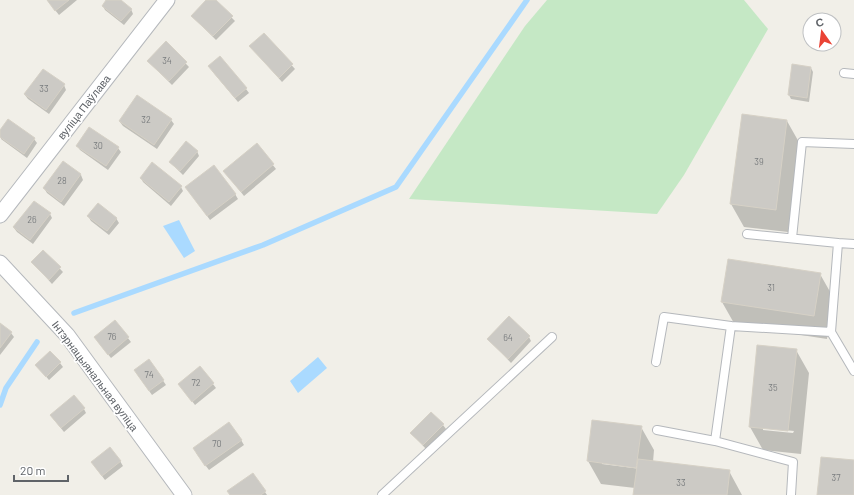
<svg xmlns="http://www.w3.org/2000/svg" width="854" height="495" viewBox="0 0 854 495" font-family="Barlow,sans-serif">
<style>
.green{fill:#c5e8c5}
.water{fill:#aadaff}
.shadow{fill:#0003;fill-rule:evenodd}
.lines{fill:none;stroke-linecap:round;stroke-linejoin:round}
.stream{stroke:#aadaff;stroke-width:5.5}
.building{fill:#cccac5;stroke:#d6d1c6}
.lane-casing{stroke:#b5b8bc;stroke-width:10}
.street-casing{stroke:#b5b8bc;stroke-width:17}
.lane{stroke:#fff;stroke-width:8}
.street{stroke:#fff;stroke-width:15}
.labels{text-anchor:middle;stroke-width:3.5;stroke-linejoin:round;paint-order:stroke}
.number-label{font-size:9px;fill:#7a7d7f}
.street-label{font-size:11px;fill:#5f6368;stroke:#fff}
</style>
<rect width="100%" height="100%" fill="#f1efe8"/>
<path class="green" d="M547 0H744L768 29 684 175 657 214 409 199 525 26Z"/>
<path class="water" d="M179 220 195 251 184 258 163 226Z
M318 357 327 368 298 393 290 381Z"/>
<path class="shadow" d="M47 0H77L59 15Z
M107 0H119L131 9 133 14 124 25 105 10 103 6Z
M207 0H214L235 21 216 40 192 16Z
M264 34 295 69 282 82 250 46Z
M166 43 189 67 172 85 148 61Z
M811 68 813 72 809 102 791 99 789 95Z
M212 71 246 89 249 93 238 102Z
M64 85 66 90 49 114 28 99 25 95Z
M171 120 174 124 157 149 123 126 120 122Z
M787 121 800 144 788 232 744 227 731 204Z
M0 132 34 139 37 143 27 158 1 139Z
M257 145 276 169 244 196 225 172Z
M77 146 118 148 121 152 108 170 80 150Z
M197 151 199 156 183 175 170 162Z
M64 163 81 175 83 180 64 206 47 193 44 188Z
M141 178 181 187 183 191 171 206 143 182Z
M189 191 235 194 238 199 210 220Z
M50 214 52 218 33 244 17 232 14 228Z
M88 216 116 218 119 223 109 235 91 221Z
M43 251 63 272 52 284 32 262Z
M729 261 820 274 833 297 827 339 735 325 722 302Z
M115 321 131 342 111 358 98 342Z
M0 324 11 333 14 337 0 355Z
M529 337 531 341 511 363 489 339Z
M758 346 796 350 809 373 801 454 763 450 750 427ZM763 428 794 431 793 433 763 430Z
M149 360 166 385 152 395 137 374Z
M60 363 63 367 49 380 36 365Z
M200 367 216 388 195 405 179 384Z
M84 409 86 413 64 432 51 416Z
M593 421 641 427 654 450 653 462 729 471 742 495H634L635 488 601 484 588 461ZM602 462 642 467 641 469 602 464Z
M443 425 446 429 426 449 411 433Z
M241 440 244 445 209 470 196 453Z
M120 461 123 466 105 480 95 467Z
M253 474 267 495H230Z"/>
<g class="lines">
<path class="stream" d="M74 313 263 245 396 187 527 0
M0 405 6 388 37 342"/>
</g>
<path class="building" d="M47 0H69L55 11Z
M106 0H121L132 9 121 21 102 6Z
M206 0H216L233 16 213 36 191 16Z
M264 33 293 64 279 78 249 46Z
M166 41 187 62 169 81 147 61Z
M220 56 247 88 235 98 208 66Z
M792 64 811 67 807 98 788 95Z
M43 69 65 84 46 110 24 94Z
M137 95 172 119 154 145 119 121Z
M742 114 787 120 776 210 730 204Z
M8 119 35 138 24 154 0 137V130Z
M89 127 119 147 106 166 76 146Z
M186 141 198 151 180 171 169 162Z
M257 143 274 164 241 192 223 171Z
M63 161 81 174 61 202 43 188Z
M152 162 182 186 169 202 140 178Z
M214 165 236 194 207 216 185 187Z
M34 201 51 213 30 240 13 227Z
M98 203 117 218 107 231 87 216Z
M43 250 61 267 49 280 31 262Z
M728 259 821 273 814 316 721 302Z
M509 316 530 336 508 359 487 339Z
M115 320 129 337 108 355 94 337Z
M0 323 12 332 0 348Z
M757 345 797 349 788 431 749 427Z
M50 351 61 362 46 377 35 365Z
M149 359 164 380 149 391 134 370Z
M200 366 214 383 192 402 178 384Z
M74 395 85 408 61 428 50 415Z
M431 412 444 424 423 445 410 433Z
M592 420 642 426 636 468 587 461Z
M229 422 242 440 205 466 193 448Z
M110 447 121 461 102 476 91 462Z
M821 457 854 460V495H817Z
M638 459 730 470 727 495H633Z
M253 473 266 491 261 495H230L227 491Z"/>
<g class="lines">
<defs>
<path id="lane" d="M844 73 854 74
M747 234 838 243
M792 238 802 142 854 144
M831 332 838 243 854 244
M656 362 664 317 731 326
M657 430 715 441
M382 495 552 337
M791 495 793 462 715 441 731 326 831 332 854 371"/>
<path id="street" d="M0 215 167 0
M0 263 67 335 184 495"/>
</defs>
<use href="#lane" class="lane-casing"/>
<use href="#street" class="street-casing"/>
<use href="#lane" class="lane"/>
<use href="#street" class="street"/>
</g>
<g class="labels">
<g class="number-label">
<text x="167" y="64">34</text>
<text x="44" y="92">33</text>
<text x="146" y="123">32</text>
<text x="98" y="149">30</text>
<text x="759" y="165">39</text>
<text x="62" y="184">28</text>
<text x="32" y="223">26</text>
<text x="771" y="291">31</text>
<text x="112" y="340">76</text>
<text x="508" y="341">64</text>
<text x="149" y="378">74</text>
<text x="196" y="386">72</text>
<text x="773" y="391">35</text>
<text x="217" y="447">70</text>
<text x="836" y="481">37</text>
<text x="681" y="486">33</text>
</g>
<g class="street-label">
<text transform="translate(84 107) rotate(-52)" y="4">вуліца Паўлава</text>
<text transform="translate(95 376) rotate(53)" y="4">Інтэрнацыянальная вуліца</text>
</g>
</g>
<g transform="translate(822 32) rotate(346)"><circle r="19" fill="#ffffff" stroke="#bfc1c3"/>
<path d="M0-3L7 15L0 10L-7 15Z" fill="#ea4335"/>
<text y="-6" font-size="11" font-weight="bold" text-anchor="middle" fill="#5f6368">С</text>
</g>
<path d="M14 475v6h54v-6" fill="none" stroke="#5f6368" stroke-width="2"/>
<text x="20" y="475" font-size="12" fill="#5f6368" stroke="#ffffff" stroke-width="3" paint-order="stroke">20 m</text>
</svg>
